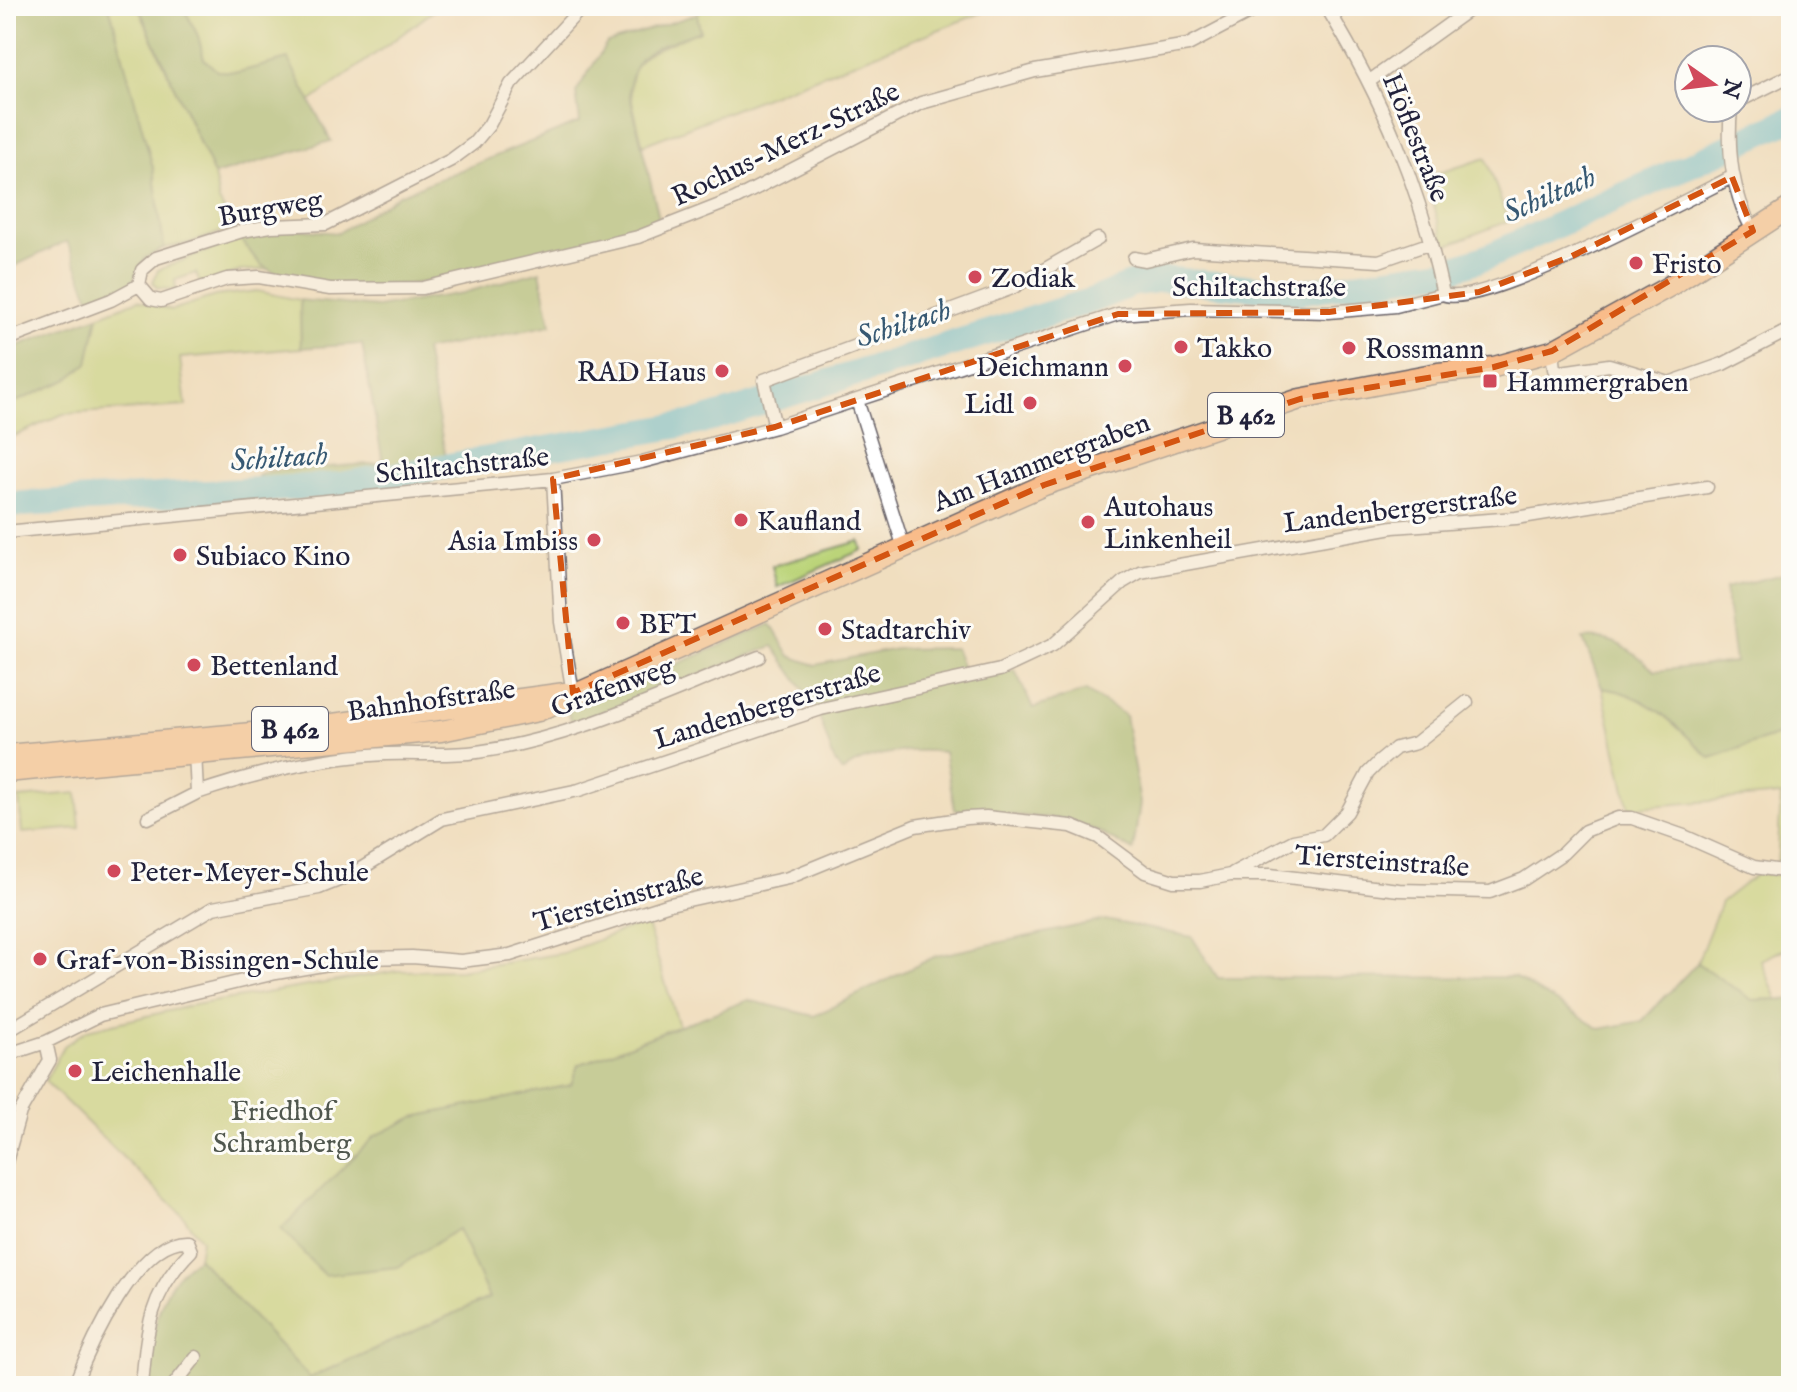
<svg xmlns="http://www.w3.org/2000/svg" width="1797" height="1392" viewBox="0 0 1797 1392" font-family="'IM FELL English',serif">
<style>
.green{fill:#bbd479;stroke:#6e7b5a;stroke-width:2}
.forest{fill:#94b669;stroke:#5b6c52;stroke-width:2}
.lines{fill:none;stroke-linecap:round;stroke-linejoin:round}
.river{stroke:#5dbfdb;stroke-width:26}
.street-casing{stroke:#6a6469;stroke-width:15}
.primary-casing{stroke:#6a6469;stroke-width:23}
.street{stroke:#fff;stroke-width:12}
.primary{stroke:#f9bc8a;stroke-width:20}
.marked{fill:none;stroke:#d45411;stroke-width:6;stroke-dasharray:16 10;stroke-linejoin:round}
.poi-dot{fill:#d1495b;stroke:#fdfcf7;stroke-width:3}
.labels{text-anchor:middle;stroke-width:6;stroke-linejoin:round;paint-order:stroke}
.shield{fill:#fdfcf7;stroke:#646373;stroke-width:2}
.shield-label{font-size:26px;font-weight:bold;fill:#22223b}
.street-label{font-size:28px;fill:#22223b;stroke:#fdfcf7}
.poi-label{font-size:28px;fill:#22223b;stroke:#fdfcf7;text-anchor:start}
.park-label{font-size:28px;fill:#50574e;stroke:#fdfcf7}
.water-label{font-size:30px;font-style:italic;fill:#375973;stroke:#fdfcf7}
</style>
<rect width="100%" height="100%" fill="#fdfcf7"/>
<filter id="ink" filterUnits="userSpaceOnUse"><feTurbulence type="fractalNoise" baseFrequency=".0125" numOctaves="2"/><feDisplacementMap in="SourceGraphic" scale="16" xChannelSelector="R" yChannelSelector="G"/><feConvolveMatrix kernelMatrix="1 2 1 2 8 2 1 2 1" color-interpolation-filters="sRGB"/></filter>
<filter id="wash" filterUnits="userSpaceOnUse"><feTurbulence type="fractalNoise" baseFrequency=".006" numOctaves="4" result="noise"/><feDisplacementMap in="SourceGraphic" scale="32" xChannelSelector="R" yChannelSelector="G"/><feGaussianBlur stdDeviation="1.8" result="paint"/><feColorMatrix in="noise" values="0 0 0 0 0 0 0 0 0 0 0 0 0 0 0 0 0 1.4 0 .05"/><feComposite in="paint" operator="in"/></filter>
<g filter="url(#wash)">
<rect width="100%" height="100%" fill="#f0debf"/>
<path class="green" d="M109 6H143L139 9 214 175 219 201 233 226C211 238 189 244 164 248L153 168Z
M183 6H440L310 102 288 60 239 72 217 71 204 59 198 36Z
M707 6H999L643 145C621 61 620 63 700 31L697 14Z
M1486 158 1508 221 1445 246 1426 177Z
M240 238 262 266 270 269 241 271 200 284 196 273 175 280 176 290 157 288 153 282 158 270Z
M257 291 300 300 301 348 180 358 186 406 63 414 6 440V406L67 380 88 363 98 316 138 300 172 310 215 296Z
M860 541 862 550 777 587 772 566Z
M1602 688C1650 694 1676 726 1710 758L1791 731V869L1777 867 1781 795 1629 808Z
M77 793 80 828 22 833 19 798Z
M1758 873 1791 876V946L1761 960 1777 999 1752 1000 1697 963 1721 902Z
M646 922 679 1026 578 1065 571 1085 415 1117 489 1298 309 1378 198 1258 201 1240 182 1215 45 1081 64 1046 87 1030 194 1005 397 971 460 970 563 953Z"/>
<path class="forest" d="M6 6H109L112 16 153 168 164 248 145 258 130 286 92 303 67 241 6 270Z
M143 6H183L198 36 204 59 217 71 239 72 288 59 331 141 214 175 139 8Z
M697 14 700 31C664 46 632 47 629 92L661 226C566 251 349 323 263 266 254 260 247 246 240 238L284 228 338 233 399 195 580 122 576 92 607 43Z
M540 271 551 325 425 350 447 463 338 479 258 484V476L270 471 383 463 362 344 301 348 300 300 377 307 463 293Z
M98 316 88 363 67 380 6 406V350Z
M1791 572V731L1710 758C1676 726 1650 694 1602 688L1583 639C1616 635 1632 652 1655 671L1735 662 1725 588Z
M771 624 790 656 815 665 896 649 955 648 967 679 1015 670 1033 708 1086 691 1125 715 1140 803 1133 851 1095 830 1062 819 955 810 944 752C913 749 867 751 842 772L834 760 816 707 773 646 573 723 567 711Z
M1105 920 1192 937 1218 978 1514 977 1600 1029 1642 1021 1697 963 1752 1000 1791 999V1386H147C154 1338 153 1286 198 1258L310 1378 489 1298 458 1229 398 1267 324 1275 281 1229 375 1136 414 1117 571 1085 578 1065 748 1000 814 1016 936 956Z"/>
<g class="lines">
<path class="river" d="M6 505 340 485 699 422 1093 300 1132 284 1164 279 1298 292 1449 270 1487 257 1791 119"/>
</g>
</g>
<g filter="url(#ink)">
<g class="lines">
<defs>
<path id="street" d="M1326 6C1384 102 1419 184 1443 294
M1371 80 1474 6
M1737 102 1791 75
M1731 108C1727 152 1732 192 1753 231
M1134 258 1145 260 1193 249 1379 261 1431 243
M139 285 151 299 161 301 227 279 259 277 330 289 423 288 638 237 735 199 921 103 1035 71 1188 45 1262 6
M139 285 142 270 156 258 242 231 271 226 326 224 451 160 474 143 489 125 511 84 583 6
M6 340 111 300 139 285
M1552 351 1554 369 1561 372 1609 365 1669 383 1723 364 1791 329
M857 400 903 545
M775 427 764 380 1012 288 1098 239
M553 479 561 622 573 693
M6 532 553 479 642 462 775 427 1118 314 1191 309 1329 312 1396 306 1443 294C1477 312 1690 198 1732 177
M197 793C259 772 320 757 386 754 416 753 447 756 477 752 574 739 668 692 759 657
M148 818 197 793 195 751
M1233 873 1293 841 1324 835 1347 812 1368 773 1379 762 1396 748 1416 743 1467 702
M6 1032 213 908 319 888 349 876 442 819 579 790 821 709 1000 670 1053 645 1123 582 1140 572 1393 527 1516 518 1707 487
M6 1055 46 1042 100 1015 276 973 363 958 412 957 461 961 510 955 670 904 788 878 915 826 966 818 986 817 1071 826 1098 837 1145 872 1174 881H1200L1230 875H1270L1399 890 1490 892 1524 879 1563 853 1585 831 1618 818H1632L1684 836 1754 867 1791 872
M6 1162 20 1112 50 1060 46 1042
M74 1386C89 1348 138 1238 187 1241L191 1251C149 1293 147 1329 142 1386
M173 1386 196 1357"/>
<path id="primary" d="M6 755 295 729 565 693
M6 772 441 731 538 711 1044 485 1300 399 1438 373 1494 367 1552 351 1670 286 1791 207"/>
</defs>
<use href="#street" class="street-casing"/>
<use href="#primary" class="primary-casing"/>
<use href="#street" class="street"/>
<use href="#primary" class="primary"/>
</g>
</g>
<path d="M0 0H1797V1392H0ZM1732 177 1753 231 1552 351 1494 367 1300 399 1044 485 573 693 553 479 775 427 1118 314 1329 312 1479 292 1572 256Z" fill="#f0debf" fill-opacity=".55" fill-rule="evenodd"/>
<path class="marked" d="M1732 177 1753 231 1552 351 1494 367 1300 399 1044 485 573 693 553 479 775 427 1118 314 1329 312 1479 292 1572 256Z"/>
<g class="poi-dot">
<circle cx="1636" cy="263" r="8"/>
<circle cx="975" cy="277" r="8"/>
<circle cx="1181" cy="347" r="8"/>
<circle cx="1349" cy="348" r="8"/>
<circle cx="1125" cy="366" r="8"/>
<circle cx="722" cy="371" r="8"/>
<rect x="1482" y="373" width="16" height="16" rx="4"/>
<circle cx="1030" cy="403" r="8"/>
<circle cx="741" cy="520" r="8"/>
<circle cx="1088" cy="522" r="8"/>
<circle cx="594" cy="540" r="8"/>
<circle cx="180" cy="555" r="8"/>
<circle cx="623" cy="623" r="8"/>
<circle cx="825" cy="629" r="8"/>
<circle cx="194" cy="665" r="8"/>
<circle cx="114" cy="871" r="8"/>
<circle cx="40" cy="959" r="8"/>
<circle cx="75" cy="1071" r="8"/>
</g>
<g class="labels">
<g class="shield">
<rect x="1208" y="393" width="76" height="44" rx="6"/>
<rect x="252" y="707" width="76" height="44" rx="6"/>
</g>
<g class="shield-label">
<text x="1246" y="424">B 462</text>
<text x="290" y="738">B 462</text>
</g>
<g class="street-label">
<text transform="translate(1417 137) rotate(68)" y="10">Höflestraße</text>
<text transform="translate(785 143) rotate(-26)" y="10">Rochus-Merz-Straße</text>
<text transform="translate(270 207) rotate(-10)" y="10">Burgweg</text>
<text x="1259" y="296">Schiltachstraße</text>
<text transform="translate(1041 461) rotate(-21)" y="10">Am Hammergraben</text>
<text transform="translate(462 464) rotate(-6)" y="10">Schiltachstraße</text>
<text transform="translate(1400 508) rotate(-7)" y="10">Landenbergerstraße</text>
<text transform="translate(612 686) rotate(-20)" y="10">Grafenweg</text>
<text transform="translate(431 699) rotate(-8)" y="10">Bahnhofstraße</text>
<text transform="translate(767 705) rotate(-17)" y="10">Landenbergerstraße</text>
<text transform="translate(1382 860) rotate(4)" y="10">Tiersteinstraße</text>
<text transform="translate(618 898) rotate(-16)" y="10">Tiersteinstraße</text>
</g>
<g class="poi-label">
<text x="1652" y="273">Fristo</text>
<text x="991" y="287">Zodiak</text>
<text x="1197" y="357">Takko</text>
<text x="1365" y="358">Rossmann</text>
<text x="1109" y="376" text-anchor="end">Deichmann</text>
<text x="706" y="381" text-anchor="end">RAD Haus</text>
<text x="1506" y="391">Hammergraben</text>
<text x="1014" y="413" text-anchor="end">Lidl</text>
<text x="1104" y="516">Autohaus<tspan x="1104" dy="32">Linkenheil</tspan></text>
<text x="757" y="530">Kaufland</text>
<text x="578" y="550" text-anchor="end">Asia Imbiss</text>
<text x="196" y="565">Subiaco Kino</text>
<text x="639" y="633">BFT</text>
<text x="841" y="639">Stadtarchiv</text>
<text x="210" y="675">Bettenland</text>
<text x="130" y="881">Peter-Meyer-Schule</text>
<text x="56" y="969">Graf-von-Bissingen-Schule</text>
<text x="91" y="1081">Leichenhalle</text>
</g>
<g class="park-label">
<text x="282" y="1120">Friedhof<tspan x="282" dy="32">Schramberg</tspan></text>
</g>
<g class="water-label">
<text transform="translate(1549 194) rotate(-24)" y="10">Schiltach</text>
<text transform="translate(903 323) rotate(-18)" y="10">Schiltach</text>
<text transform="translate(279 457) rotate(-4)" y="10">Schiltach</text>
</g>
</g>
<rect width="1797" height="1392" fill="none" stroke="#fdfcf7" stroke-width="32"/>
<g transform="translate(1713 84) rotate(104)"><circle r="38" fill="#fdfcf7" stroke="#a5a5ac" stroke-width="2"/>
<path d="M0-6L14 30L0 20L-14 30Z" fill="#d1495b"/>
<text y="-12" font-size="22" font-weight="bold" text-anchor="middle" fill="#22223b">N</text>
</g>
</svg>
